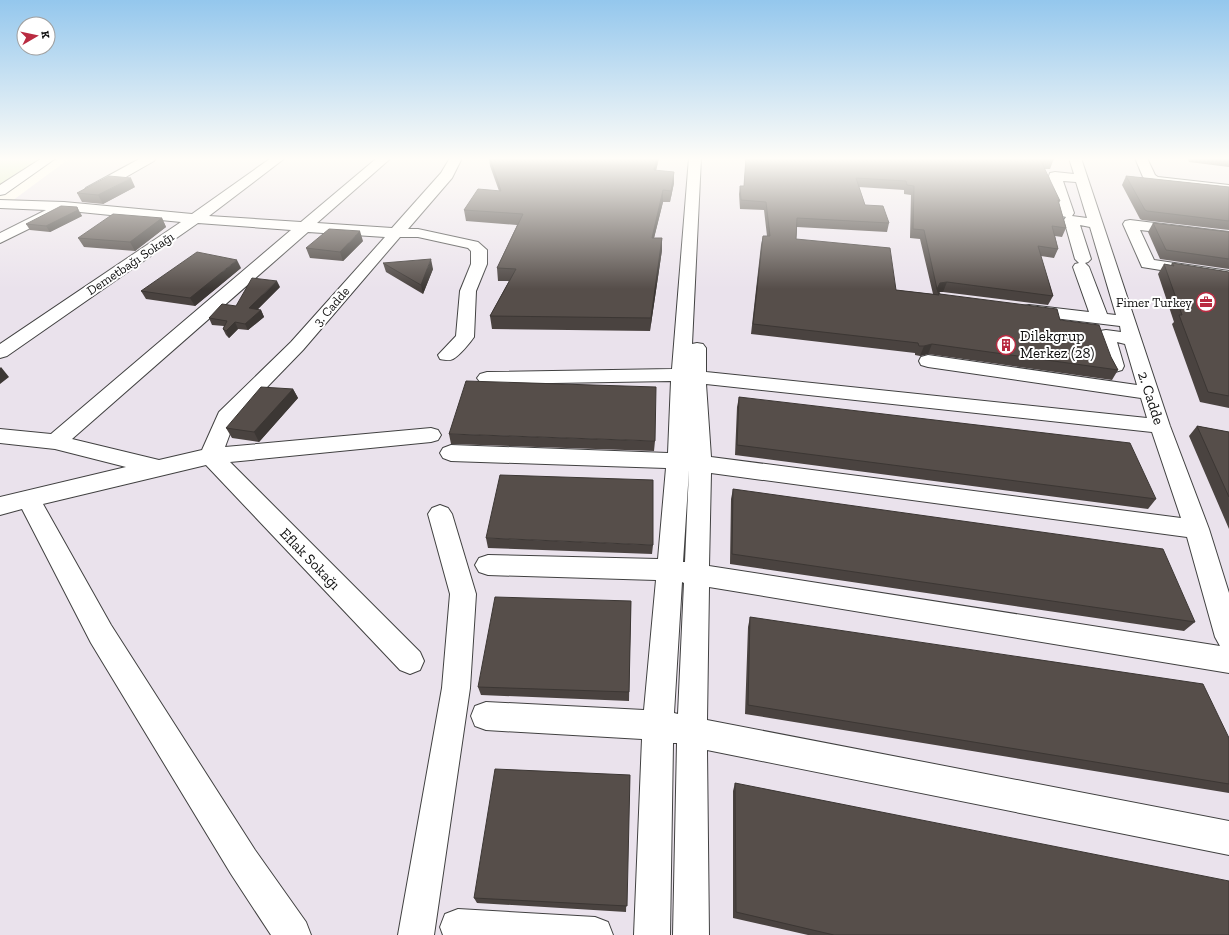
<svg xmlns="http://www.w3.org/2000/svg" width="1229" height="935" viewBox="0 0 1229 935" font-family="'Zilla Slab',serif">
<style>
.industrial{fill:#eae2ec}
.green{fill:#d7e8ba}
.lines{fill:none;stroke-linecap:round;stroke-linejoin:round}
.minor-casing{stroke:#414141;stroke-width:2}
.minor{fill:#fff;fill-rule:evenodd}
.wall{fill:#4a4340;fill-rule:evenodd}
.shaded-wall{fill:#3c3734}
.building{fill:#564e4a;stroke:#3c3734}
.labels{text-anchor:middle;stroke-width:4;stroke-linejoin:round;paint-order:stroke}
.far-street-label{font-size:13px;fill:#0e0e0e;stroke:#fff}
.far-poi-label{font-size:13px;fill:#0e0e0e;stroke:#fff;text-anchor:end}
.poi-label{font-size:15px;fill:#0e0e0e;stroke:#fff;text-anchor:start}
.street-label{font-size:15px;fill:#0e0e0e;stroke:#fff}
</style>
<rect width="100%" height="100%" fill="#fefaef"/>
<path class="industrial" d="M70 158H1229V935H0V205L12 201Z"/>
<path class="green" d="M5 158H47L0 188V161Z"/>
<g class="lines">
<defs>
<path id="minor" d="M42 158H56L5 194 0 195V185Z
M141 158H156L154 161 96 194H86L84 191 86 188Z
M271 158H285L209 216 301 222 377 158H391L317 223 392 228 441 173 450 158H462L452 178 408 229H418L478 242 487 250V264L476 291 474 337C470 343 459 356 453 359 449 361 445 360 440 359L438 355 456 336 460 291 471 264V251L468 248 418 237H400L303 350 235 420 225 447 431 428 438 430 441 435 438 440 431 442 230 462 420 652 424 661 420 670 410 674 400 670 206 465 43 504 111 625 255 850 306 922 311 935H271L231 874 91 643 22 509 0 515V497L126 467 55 449 0 443V429L51 434 291 230 198 223 7 356 0 358V344L181 222 60 210 59 214 0 243V233L46 210 0 208V200L64 202 192 214ZM308 232 385 237 291 342 219 412 202 450 159 460 72 439Z
M689 158H701L692 344 697 343 703 344 706 348V372L1147 418 1141 398 928 367 921 365 919 361 921 357 928 355 1137 385 1125 344 1117 342 1124 366 1122 370 1115 372 1108 370 1106 366 1097 335 1100 331 1106 330 1121 332 1120 326 1029 315 1023 314 1020 310 1023 306 1029 305 1089 312 1073 267 1075 264 1079 263 1075 259 1064 220 1066 217 1062 216 1060 213 1049 176 1050 173 1055 172 1074 174 1069 158H1081L1170 426 1209 529 1229 593V673L709 587 707 720 1229 821V855L707 750 709 935H673L677 743H673L670 935H634L642 739 486 730 475 726 471 716 475 706 486 702 644 710 656 580 488 575 479 572 475 565 479 558 488 555 658 559 666 468 451 461 443 458 440 453 443 448 451 445 668 453 671 381 487 384 480 382 477 378 480 374 487 372 672 369ZM1063 181 1076 182 1087 218 1072 216 1074 213ZM1080 225 1090 227 1116 315 1107 314 1089 267 1085 263 1088 262 1091 259ZM706 384 1152 432 1181 518 711 457ZM689 470 685 562H683ZM711 473 1187 537 1215 637 1220 646 709 566ZM682 582 684 583 678 714 674 713Z
M1135 158H1147L1155 175 1158 177 1229 185V193L1150 184 1143 177Z
M1130 220 1229 232V240L1140 230 1154 260 1229 271V281L1142 267 1123 224 1125 221Z
M440 505 448 508 452 514 476 594 470 688 434 935H398L442 688 450 594 428 514 432 508Z
M458 909 595 917 608 922 613 935H443L440 927 445 914Z"/>
</defs>
<use href="#minor" class="minor-casing"/>
<use href="#minor" class="minor"/>
</g>
<path class="wall" d="M489 158H659L656 171 674 172V183L670 202H663L654 238H662V250L650 331 492 329 490 316 509 281H498L497 268 517 225 466 221 464 210 499 191 490 166Z
M746 158H1053V161L1050 169H1044L1060 201 1059 203 1066 228 1062 237 1055 236 1058 249 1054 258 1041 256 1053 296 1048 305 943 292H939L940 294 1060 320 1111 357 1118 370 1112 380 928 354 920 356 915 355V353L751 334 761 245 763 236H767L764 210 740 209 739 194 740 186H744ZM859 187 904 190V194L911 195 910 238 920 239 933 294 896 290 796 239 797 227 887 232 889 223 865 205Z
M1187 158H1229V167L1189 162Z
M1126 176 1229 187V230L1142 220 1140 219 1122 185Z
M135 187 103 204 82 202 77 193Z
M77 207 82 216 50 232 30 230 26 224Z
M162 218 166 227 135 251 84 247 78 238Z
M1153 223 1229 232V269L1160 259 1148 232Z
M363 241 343 261 310 258 306 248Z
M383 263 433 269 423 294 386 272Z
M1172 263 1229 272V408L1200 402 1172 324 1174 322 1158 274 1164 264 1171 265Z
M241 268 195 306 146 299 141 291Z
M280 287 257 310H261L264 317 248 330 238 329 229 338 226 335 223 329 224 326 212 325 209 318Z
M293 389 298 398 259 442 232 438 226 428Z
M739 397 1156 499 1148 509 735 455 737 407Z
M1197 426 1229 432V529L1189 436Z
M449 434 655 441 654 451 451 444Z
M733 489 1195 622 1184 631 730 564 731 499Z
M486 538 653 545 652 554 488 548Z
M631 601 629 701 481 695 478 687Z
M750 617 1229 738V793L745 714 748 627Z
M630 775 626 912 477 903 474 898Z
M735 783 1229 935H808L733 918V791Z"/>
<path class="shaded-wall" d="M657 158H659L653 182 654 170Z
M674 172V183L670 202 671 191Z
M131 178 135 187 103 204 98 195Z
M663 190V202L651 250 652 238Z
M78 210 82 216 50 232 46 226Z
M162 218 166 227 135 251 130 242Z
M360 231 363 241 343 261 340 252Z
M662 238V250L650 331 651 318Z
M431 259 433 269 423 294 421 285Z
M237 260 241 268 195 306 190 298Z
M277 281 280 287 252 315 249 308Z
M947 282 943 292H938L937 289 934 298 937 289 940 283Z
M261 310 264 317 248 330 245 324Z
M235 322 238 329 229 338 226 331Z
M932 344 928 354 920 356 924 346Z
M1 367 9 377 0 384V368Z
M293 389 298 398 259 442 254 432Z"/>
<path class="building" d="M490 158H657L654 170 674 172 671 191 663 190 652 238H662L651 318 490 316 516 269 497 268 523 214 464 210 478 189 501 191Z
M746 158H1053V161L1040 159 1060 201 1058 200 1066 228 1052 226 1058 249 1038 246 1053 296 947 282 940 283 937 289 924 230 913 229 914 186 907 185 906 181 856 178 865 205 883 206 889 223 797 218 796 239 890 248 896 290 939 295 937 289 940 294 1057 309 1060 320 1099 325 1111 357 1118 370 932 344 924 346H919L918 343 753 324 763 236H770L766 202 741 200 740 186H744Z
M109 176 131 178 98 195 77 193Z
M1126 176 1229 187V221L1147 211 1145 210Z
M61 206 77 207 78 210 46 226 26 224Z
M113 214 162 218 130 242 78 238Z
M1153 223 1229 232V259L1166 250Z
M329 229 360 231 340 252 306 248Z
M197 252 237 260 190 298 141 291Z
M431 259 421 285 383 263Z
M1172 263 1229 272V396L1208 392 1179 315H1182L1164 264 1174 266Z
M252 278 277 281 249 308 261 310 245 324 235 322 226 331 223 329 227 321 209 318 222 304 236 306Z
M466 381 656 387 655 441 449 434Z
M261 387 293 389 254 432 226 428Z
M739 397 1130 443 1156 499 737 445Z
M1197 426 1229 432V497Z
M500 475 653 480V545L486 538Z
M733 489 1163 549 1195 622 732 554Z
M495 597 631 601 629 692 478 687Z
M750 617 1203 684 1229 738V784L748 705Z
M495 769 630 775 627 906 474 898Z
M735 783 1229 881V935H834L736 912Z"/>
<linearGradient id="sky" x2="0" y2="1"><stop stop-color="#94c7ed"/><stop offset="0.55" stop-color="#fffdf8"/><stop offset="1" stop-color="#fffdf8" stop-opacity="0"/></linearGradient>
<rect width="1229" height="289" fill="url(#sky)"/>
<defs>
<symbol id="office-ring" viewBox="-11 -11 22 22"><circle r="9.5" fill="#fff" stroke="#b92b41" stroke-width="1.5"/><path d="M-6-3h4V-5.5h4V-3h4V5H-6ZM-1-4.5V-3h2v-1.5ZM-6 0V1H6V0Z" fill="#b92b41"/></symbol>
<symbol id="building-ring" viewBox="-11 -11 22 22"><circle r="9.5" fill="#fff" stroke="#b92b41" stroke-width="1.5"/><path d="M-4-6H4V6H1V3H-1V6H-4ZM-2.5-4.3h1.7v1.8h-1.7ZM.8-4.3h1.7v1.8H.8ZM-2.5-1h1.7V.8h-1.7ZM.8-1h1.7V.8H.8Z" fill="#b92b41"/></symbol>
</defs>
<g fill-rule="evenodd">
<use href="#office-ring" x="1195" y="291" width="22" height="22"/>
<use href="#building-ring" x="995" y="334" width="22" height="22"/>
</g>
<g class="labels">
<g class="far-street-label">
<text transform="translate(130 263) rotate(-34)" y="5">Demetbağı Sokağı</text>
<text transform="translate(331 306) rotate(-49)" y="5">3. Cadde</text>
</g>
<g class="far-poi-label">
<text x="1192" y="307">Fimer Turkey</text>
</g>
<g class="poi-label">
<text x="1020" y="341">Dilekgrup<tspan x="1020" dy="17">Merkez (28)</tspan></text>
</g>
<g class="street-label">
<text transform="translate(1151 398) rotate(72)" y="5">2. Cadde</text>
<text transform="translate(310 559) rotate(46)" y="5">Eflak Sokağı</text>
</g>
</g>
<g transform="translate(36 36) rotate(81)"><circle r="19" fill="#ffffff" stroke="#9f9f9f"/>
<path d="M0-3L7 15L0 10L-7 15Z" fill="#b92b41"/>
<text y="-6" font-size="11" font-weight="bold" text-anchor="middle" fill="#0e0e0e">K</text>
</g>
</svg>
